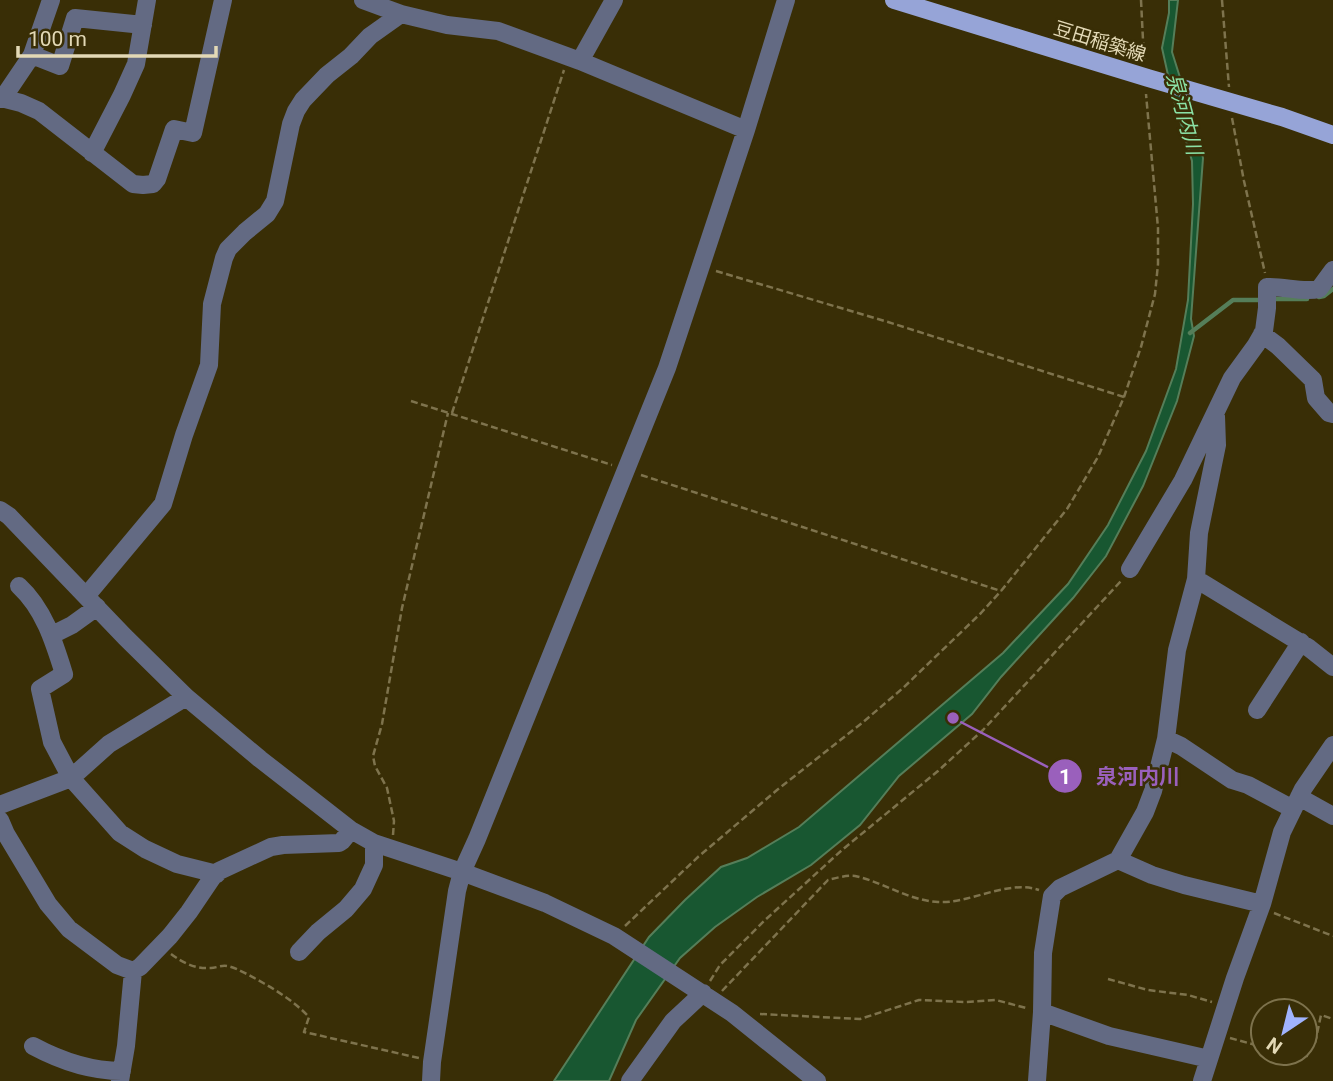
<svg xmlns="http://www.w3.org/2000/svg" width="1333" height="1081" viewBox="0 0 1333 1081" font-family="Roboto,'Noto Sans JP',sans-serif">
<style>
.water{fill:#185731;stroke:#557e59;stroke-width:2}
.lines{fill:none;stroke-linecap:round;stroke-linejoin:round}
.stream{stroke:#557e59;stroke-width:4.5}
.path{stroke:#7e734d;stroke-width:2.5;stroke-dasharray:7 3.5;stroke-linecap:butt}
.minor{stroke:#636a83;stroke-width:18}
.major{stroke:#96a4d7;stroke-width:18}
.labels{text-anchor:middle;stroke-width:5;stroke-linejoin:round;paint-order:stroke}
.street-label{font-size:19px;fill:#e3d9b6;stroke:#392e06}
.water-label{font-size:21px;font-style:italic;fill:#8be1a5;stroke:#392e06}
.leader{fill:none;stroke:#9a60bc;stroke-width:2.5}
.callout-dot{fill:#9a60bc;stroke:#392e06;stroke-width:2.5}
.mark-label{font-size:21px;text-anchor:middle;font-weight:bold;fill:#fff}
.callout-label{font-size:21px;text-anchor:middle;font-weight:bold;fill:#9a60bc;stroke:#392e06;stroke-width:5;stroke-linejoin:round;paint-order:stroke}
</style>
<rect width="100%" height="100%" fill="#392e06"/>
<path class="water" d="M1169 0H1178L1172 52 1188 103 1194 133 1199 142 1203 158 1191 319 1194 336 1177 401 1143 486 1106 556 1073 598 1001 677 972 714 899 776 860 825 811 865 757 897 715 927 680 958 636 1020 609 1081H554L649 937 685 900 721 867 747 858 799 827 1003 653 1068 584 1108 525 1146 451 1176 369 1188 300 1193 204 1192 161 1172 93 1162 48 1169 13Z"/>
<g class="lines">
<path class="stream" d="M1319 297 1324 296 1333 289
M1270 299H1307
M1190 333 1233 300H1261"/>
<path class="path" d="M1141 0 1144 60
M1222 0 1229 87
M1232 118 1244 181 1265 273
M716 271 888 322 1124 397
M411 401 612 465
M452 413 564 70
M641 475 1001 591
M393 835 394 821 387 788 375 766 373 756 382 724 402 608 448 413
M1274 913 1333 936
M625 926 698 857 777 790 862 723 903 688 981 613 1001 591 1067 509 1098 457 1124 397 1141 347 1155 294 1158 264V228L1146 94
M171 954C183 963 195 969 211 968 216 968 221 965 227 966 234 967 240 971 247 974 269 986 291 998 309 1017L304 1032 419 1058
M1108 979 1148 990 1188 995 1212 1002
M710 981 720 965 764 921 842 850 938 771 983 730 1121 581
M722 991 828 880C836 878 846 875 855 876 883 882 907 900 938 902 970 904 1008 879 1039 890
M760 1014 860 1019 919 1000 965 1002 996 1000 1026 1008
M1230 1038 1263 1047
M1315 1043 1321 1015 1333 1019
M1293 1053 1308 1056"/>
<path class="minor" d="M363 0 401 14 447 25 498 31 580 61 746 130
M32 55 60 66 75 18 143 25
M580 61 614 0
M1 98 21 103 39 111 133 184 143 185 153 184 157 179 174 129 193 133 223 0
M0 99 5 95 32 55 51 0
M92 153 122 95 136 64 147 0
M1262 334 1278 346 1313 380 1316 398 1329 413 1333 414
M1216 416 1217 445 1199 533 1196 579 1309 648 1333 667
M0 510 9 516 125 637 186 697 260 759 351 830 374 843 462 872 545 903 614 936 732 1013 817 1081
M1130 569 1183 480 1232 378 1256 345 1264 331 1267 308V287C1285 286 1302 293 1319 289L1333 270
M19 586C44 609 54 642 64 674L40 689 52 742 71 778 120 833 145 849 177 864 217 874
M87 595 163 504 184 435 209 365 212 304 224 258 228 249 245 232 267 214 275 201 291 124 296 111 303 100 327 75 351 56 370 36 401 14
M52 635 72 625 97 607
M1257 710 1301 642
M1166 739 1177 650 1196 579
M1299 797 1333 816
M0 805 71 778 109 744 186 697
M0 820 6 834 48 904 69 929 117 965 133 971
M1118 860 1152 875 1184 885 1262 904
M299 952 318 932 346 909 363 889 374 865V843
M133 971 140 967 170 936 189 912 212 878 219 871 271 847 283 845 339 843 342 841 351 830
M1042 1012 1109 1036 1209 1059
M33 1046C61 1061 90 1071 122 1071
M120 1081 126 1046 133 971
M431 1081 432 1062 457 891 462 872 477 839 667 368 746 130 786 0
M630 1081 673 1021 703 993
M1037 1081 1042 1012 1043 953 1052 896 1060 888 1118 860 1145 812 1153 791 1166 739 1181 746 1232 780 1248 785 1293 809
M1202 1081 1235 978 1262 904 1282 832 1303 789 1333 745"/>
<path class="major" d="M894 0 1148 78 1282 117 1333 135"/>
</g>
<g class="labels">
<g class="street-label">
<text transform="translate(1100 41) rotate(17)" y="7">豆田稲築線</text>
</g>
<g class="water-label">
<text transform="translate(1184 114) rotate(75)" y="7">泉河内川</text>
</g>
</g>
<path class="leader" d="M953 718L1065 776"/>
<g class="callout-dot">
<circle cx="953" cy="718" r="7"/>
<circle cx="1065" cy="776" r="18"/>
</g>
<g class="mark-label">
<text x="1065" y="784">1</text>
</g>
<g class="callout-label">
<text x="1138" y="784">泉河内川</text>
</g>
<g transform="translate(1284 1032) rotate(215)"><circle r="33" fill="#392e06" stroke="#7d724c" stroke-width="2"/>
<path d="M0-5L12 26L0 18L-12 26Z" fill="#a0b3fd"/>
<text y="-10" font-size="19" font-weight="bold" text-anchor="middle" fill="#e3d9b6">N</text>
</g>
<path d="M18 46v10h198v-10" fill="none" stroke="#e3d9b6" stroke-width="3.5"/>
<text x="28" y="46" font-size="21" fill="#e3d9b6" stroke="#392e06" stroke-width="5" paint-order="stroke">100 m</text>
</svg>
